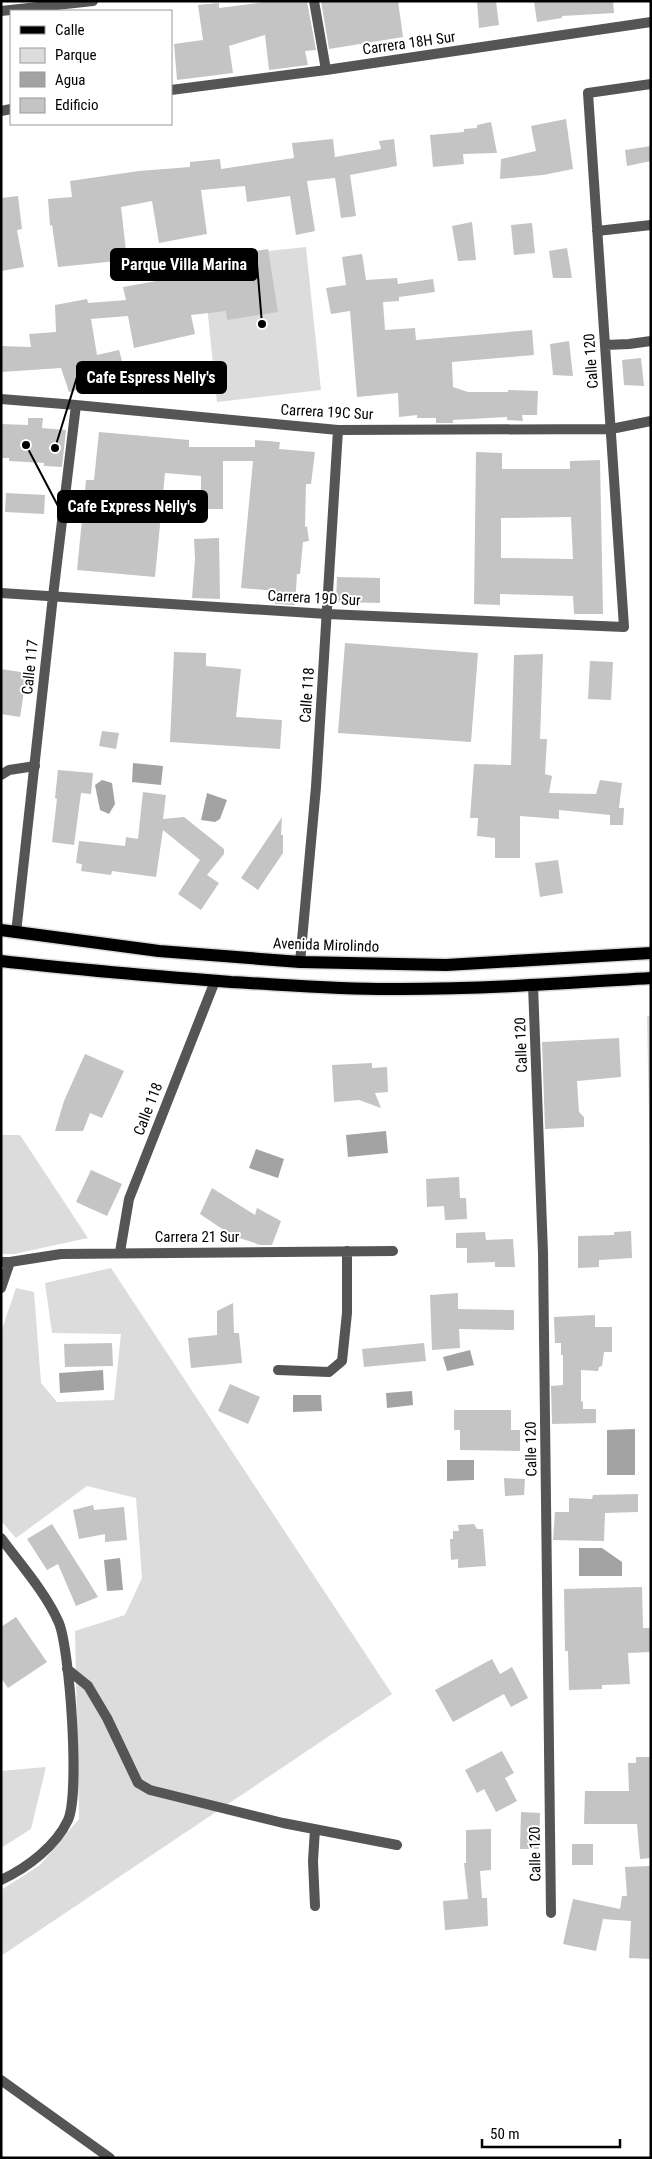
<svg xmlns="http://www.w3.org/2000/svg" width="652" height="2159" viewBox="0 0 652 2159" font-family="'Roboto Condensed',sans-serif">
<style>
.green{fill:#dcdcdc}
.water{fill:#a3a3a3}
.building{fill:#c4c4c4;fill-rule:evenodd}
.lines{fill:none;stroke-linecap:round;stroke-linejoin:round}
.primary-casing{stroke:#dbdbdb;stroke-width:15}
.service{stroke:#555;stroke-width:10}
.minor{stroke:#555;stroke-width:10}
.primary{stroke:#000;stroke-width:12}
.labels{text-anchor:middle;stroke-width:4;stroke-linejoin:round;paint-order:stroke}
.street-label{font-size:15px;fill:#000;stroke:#fff}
.leader{fill:none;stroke:#000;stroke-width:2}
.callout-dot{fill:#000;stroke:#fff;stroke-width:2}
.callout{fill:#000;stroke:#000;stroke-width:2}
.callout-label{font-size:16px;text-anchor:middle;font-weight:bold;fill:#fff}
</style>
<rect width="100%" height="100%" fill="#fff"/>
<path class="green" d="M306 247 321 390 217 402 202 258Z
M647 1016H651V1219Z
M1 1135H20L88 1238 14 1254H1Z
M111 1268 392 1694 1 1956V1890L40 1865 79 1819 75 1631 125 1615 142 1578 136 1498 87 1486 16 1538 1 1521V1332L16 1288 34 1292 41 1383 57 1402 114 1400 121 1334 52 1333 45 1283Z
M46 1767 31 1829 1 1848V1771Z"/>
<path class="water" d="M133 763 163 766 161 785 132 782Z
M102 780 112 783 115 804 109 814 100 810 95 785Z
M207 793 227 800 220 819 215 822 201 820Z
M386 1131 388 1153 348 1157 346 1135Z
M256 1149 284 1159 278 1178 249 1168Z
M470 1350 474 1365 447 1371 443 1357Z
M103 1370 104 1390 60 1393 59 1373Z
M412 1391 413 1405 387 1408 386 1393Z
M293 1395H321L322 1411 293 1412Z
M635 1429V1475H607V1430Z
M447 1460H474V1480L447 1481Z
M579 1548H602L622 1562V1576H579Z
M120 1558 123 1590 107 1591 104 1560Z"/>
<path class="building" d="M273 1H307L316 50 305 51 308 65 269 70 265 35 229 46 233 73 177 80 174 44 203 40 198 5 219 3V8Z
M321 1H398L403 37 329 49Z
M477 1H496L499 25 479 28Z
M534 1H613L614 13 562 16V18L537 22Z
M566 119 573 169 543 175 500 179 501 159 536 151 531 126Z
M491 122 497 153 463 154 464 164 433 167 430 135 464 132V129L477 128V125Z
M333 139 335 157 381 149 379 141 394 139 397 166 350 175 356 216 341 218 335 178 307 181 315 231 296 235 290 196 247 202 245 186 201 190 207 234 159 243 152 201 121 207 127 260 58 267 52 225 50 226 48 199 72 197 70 181 139 171 190 167V162L220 159 221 169 294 158 292 143Z
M651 146V161L627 166 625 150Z
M18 196 22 229 17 230 24 267 1 271V198Z
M472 222 476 260 458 261 452 226Z
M532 223 535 253 514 255 511 225Z
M567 248 572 278H553L549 251Z
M268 249 278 312 227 320 226 311 191 315 195 334 134 348 128 316 91 319 97 355 119 350 123 365 81 375 85 387 69 392 61 368 1 372V346L31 347 29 334 56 332 55 305 87 299 88 303 126 300 123 287 212 271 211 269H219L218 257Z
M362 254 366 280 397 278 398 284 433 279 435 292 399 297V301L383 302 385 330 415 328 416 340 532 330 534 355 452 362 453 387 468 392H508V390L538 391 537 415H522L523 421 507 420V417L453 420V423H436V418H417V415L399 417 398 393 357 397 350 311 331 314 326 288 346 285 342 257Z
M569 341 573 376 553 375 550 344Z
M641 358 644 386 624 385 622 360Z
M28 418H43L42 428 66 430 62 467 44 466V463L9 461V458H1V424L28 425Z
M99 432 189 440V447H255V440L280 442 279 449 315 452 311 484H306L305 527 307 526 309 541 303 542 300 574H297L295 605 275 604 276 591 241 588 253 461H223V509H201V476L165 473 155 577 77 570 86 480H94Z
M476 452 502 453V469H570V461L600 460 603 614H574L573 596 500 594V605L474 604ZM571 517 573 559 501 558V518Z
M6 493 45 495 44 514 5 512Z
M219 538 220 599 192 598 195 559 194 539Z
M337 577 380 578V603L336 602Z
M345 643 478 653 471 742 338 733Z
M174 652 206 653V666L241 669 236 717 282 720 280 749 170 742Z
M543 654 540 739H547L545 774 552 776 549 793 596 794 600 780 622 783 619 808H624L623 825H610V815L559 810V819L520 816V858H495V838L477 836 478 818H470L474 764 511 765 514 655Z
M590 661 613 662 611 700 588 699Z
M1 669 27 673 20 717 1 714Z
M102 731 119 733 116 749 99 746Z
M58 770 93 773 91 794 81 793 74 845 52 842 57 799 55 798Z
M143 792 166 795 163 819 184 817 224 849V854L207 875 219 883 201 910 178 894 200 860 163 830 156 877 112 871 111 875 81 871 82 864 76 863 79 841 125 846 126 837 138 839Z
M282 817 281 835H283V853L258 890 241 878Z
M558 860 563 893 540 897 535 863Z
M619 1038 621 1077 577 1081 579 1112 584 1117V1127L545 1129 542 1042Z
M85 1054 124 1071 102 1118 90 1113 83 1131H55L64 1101Z
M372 1063V1068L387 1067 388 1092 375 1093 381 1108 359 1100 334 1102 332 1065Z
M91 1170 122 1184 107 1216 76 1202Z
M459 1177 460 1198H466L467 1219 445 1220 444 1206 427 1207 426 1179Z
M212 1188 255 1215 257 1208 281 1221 272 1245H260L231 1235 200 1214Z
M631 1231 632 1258 599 1260V1267L578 1268V1236L614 1235V1232Z
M485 1232 486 1240 513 1239 515 1267H495V1262L467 1263V1248H456V1233Z
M458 1293V1309L514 1310V1330L459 1329 460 1348 432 1350 430 1295Z
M233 1303 234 1333H239L242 1363 191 1368 188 1338 217 1335V1311Z
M595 1315V1327H612V1352H604L602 1366 599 1367 598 1371 581 1370V1401L583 1402V1409H596V1423L552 1424 551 1386 563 1385V1355H561V1343H555L554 1317Z
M112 1343 113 1366 65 1367 64 1344Z
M424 1343 426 1361 364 1367 362 1349Z
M230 1384 260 1397 248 1424 218 1411Z
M454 1410H511V1430H520V1451L460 1450V1430H454Z
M504 1478 525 1479 524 1495 505 1496Z
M638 1494V1512L605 1513 604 1541 553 1540 555 1512H569V1498L592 1499 593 1495Z
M93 1505 94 1510 124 1507 127 1540 105 1542V1534L79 1539 73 1510Z
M52 1524 87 1579 98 1597 76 1606 58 1564 47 1570 27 1539Z
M474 1524 477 1529H483L486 1566 458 1568V1559L451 1560 450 1539H453V1531H459L458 1525Z
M642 1587 643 1628H651V1652L628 1653 630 1684 602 1685V1689L569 1690 568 1651H565L564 1589Z
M16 1617 47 1662 8 1688 1 1678V1627Z
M492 1659 500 1674 512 1667 528 1698 511 1707 504 1694 453 1722 435 1690Z
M502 1751 514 1773 505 1778 517 1801 496 1812 484 1789 477 1793 465 1770Z
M636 1757H651V1858L640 1859 637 1824H584L585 1791H629L628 1763H636Z
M521 1812 540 1813 539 1849H520Z
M491 1829V1870L480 1871 482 1898H487L488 1926 445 1930 443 1901 468 1899 464 1863H466V1830Z
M572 1844H593V1865H572Z
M651 1866V1959L629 1958 631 1921 603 1919 596 1951 563 1944 573 1899 620 1909 622 1896H627L625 1867Z"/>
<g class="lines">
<defs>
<path id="primary" d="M1 930 159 951 300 962 446 965 651 953
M1 961C78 970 154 976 231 982 288 985 345 990 401 989 484 989 568 983 651 978"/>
</defs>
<use href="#primary" class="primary-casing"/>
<path class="service" d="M1 775 9 770 35 766"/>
<path class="minor" d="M314 1 326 70
M1 11 93 1
M171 90 326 70 651 22
M1 111 11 109
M597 231 651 225
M605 345 629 344 651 341
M1 399 76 405 338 430 611 429 651 421
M1 593 327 614 624 627 588 93 651 84
M16 933 53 596 76 405
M300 962 316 787 338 430
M533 985 543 1253 551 1913
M120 1252 129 1199 215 981
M1 1262H10L61 1254 393 1251
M1 1288 10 1262
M278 1370 329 1372 342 1361 347 1313V1251
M1 1538C21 1565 46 1593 59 1623 70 1651 80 1794 68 1820 56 1846 27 1868 1 1880
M67 1669 88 1686 107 1718 138 1783 150 1790 283 1823 397 1845
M315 1906 313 1861 315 1829
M1 2080 110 2158"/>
<use href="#primary" class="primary"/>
</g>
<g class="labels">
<g class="street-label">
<text transform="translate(409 43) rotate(-8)" y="5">Carrera 18H Sur</text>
<text transform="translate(591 361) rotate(-94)" y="5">Calle 120</text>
<text transform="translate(327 412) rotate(3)" y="5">Carrera 19C Sur</text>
<text transform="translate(314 598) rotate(3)" y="5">Carrera 19D Sur</text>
<text transform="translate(30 667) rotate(-84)" y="5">Calle 117</text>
<text transform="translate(307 695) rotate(-86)" y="5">Calle 118</text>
<text transform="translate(326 945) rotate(2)" y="5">Avenida Mirolindo</text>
<text transform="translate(521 1045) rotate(-92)" y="5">Calle 120</text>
<text transform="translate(148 1109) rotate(-69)" y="5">Calle 118</text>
<text x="197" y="1242">Carrera 21 Sur</text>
<text transform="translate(531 1449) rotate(-91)" y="5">Calle 120</text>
<text transform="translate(535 1854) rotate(-91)" y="5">Calle 120</text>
</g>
</g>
<path class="leader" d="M262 324L257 264M55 448L77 377M26 445L58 506"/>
<g class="callout-dot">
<circle cx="262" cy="324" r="5"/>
<circle cx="55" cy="448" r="5"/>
<circle cx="26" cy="445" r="5"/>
</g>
<g class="callout">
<rect x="111" y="249" width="146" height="31" rx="5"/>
<rect x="77" y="362" width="149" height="31" rx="5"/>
<rect x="58" y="491" width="149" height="31" rx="5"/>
</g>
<g class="callout-label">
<text x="184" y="270">Parque Villa Marina</text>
<text x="151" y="383">Cafe Espress Nelly's</text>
<text x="132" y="512">Cafe Express Nelly's</text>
</g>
<rect width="652" height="2159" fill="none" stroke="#000000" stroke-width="5"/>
<rect x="10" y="10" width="162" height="115" fill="#ffffff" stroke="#999999"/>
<rect x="20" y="26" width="25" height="8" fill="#000000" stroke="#999999"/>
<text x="55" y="35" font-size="15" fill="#000000">Calle</text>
<rect x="20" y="48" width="25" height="15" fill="#dcdcdc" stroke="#999999"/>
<text x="55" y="60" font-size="15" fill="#000000">Parque</text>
<rect x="20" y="72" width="25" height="15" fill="#a3a3a3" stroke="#999999"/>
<text x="55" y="85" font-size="15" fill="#000000">Agua</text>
<rect x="20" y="98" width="25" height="15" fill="#c4c4c4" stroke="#999999"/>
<text x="55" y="110" font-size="15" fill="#000000">Edificio</text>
<path d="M482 2139v8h138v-8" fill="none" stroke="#000000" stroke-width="2.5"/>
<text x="490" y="2139" font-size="15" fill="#000000" stroke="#ffffff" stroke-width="4" paint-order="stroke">50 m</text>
</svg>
